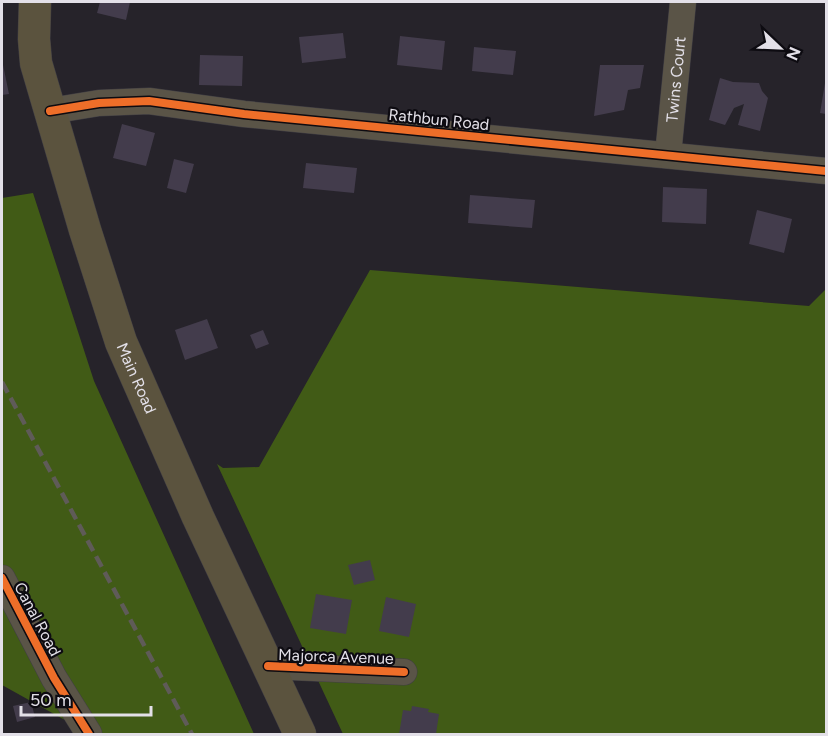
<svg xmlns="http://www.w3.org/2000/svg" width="828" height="736" viewBox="0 0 828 736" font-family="Figtree,sans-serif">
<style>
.forest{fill:#415b16}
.building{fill:#433c4c}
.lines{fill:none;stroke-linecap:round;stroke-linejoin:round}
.minor-casing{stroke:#403e44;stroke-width:27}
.major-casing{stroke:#403e44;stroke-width:33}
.minor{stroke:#5a5447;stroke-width:26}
.major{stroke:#5b533e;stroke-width:32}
.rail{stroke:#5f5b58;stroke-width:4.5;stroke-dasharray:12 6;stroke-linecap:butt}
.cycleway-casing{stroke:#0d0b11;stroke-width:11}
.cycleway{stroke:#ee6e29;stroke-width:8}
.labels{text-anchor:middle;stroke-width:4.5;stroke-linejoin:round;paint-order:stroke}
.street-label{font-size:16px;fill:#e3e0e8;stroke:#0d0b11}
</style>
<rect width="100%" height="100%" fill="#26232a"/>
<path class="forest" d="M33 193 94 381 254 734H90L2 685V198Z
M370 270 809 306 826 289V734H343L217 464 223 468 259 467Z"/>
<path class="building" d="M100 2H130L126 20 97 13Z
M343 33 346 58 302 63 299 37Z
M400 36 445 41 442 70 397 65Z
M474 47 516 51 513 75 472 71Z
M200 55 243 56 242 86 199 85Z
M2 60 9 94 2 95Z
M600 65H644L640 88 628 90 624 110 594 116Z
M720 78 733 82 759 83 762 91 768 98 760 131 738 125 744 104 734 108 725 125 709 120Z
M825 83H826V114L820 113Z
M122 124 155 133 146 166 113 158Z
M174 159 194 164 186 193 167 188Z
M306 163 357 168 354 193 303 188Z
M663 187 707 189 706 224 662 222Z
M470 195 535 200 532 228 468 223Z
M757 210 792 219 784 253 749 244Z
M207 319 218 348 185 360 175 330Z
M263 330 269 344 256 349 250 335Z
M370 560 375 580 354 585 348 565Z
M316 594 352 600 346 634 310 628Z
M386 597 416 604 409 637 379 631Z
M31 702 35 717 17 722 13 706Z
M412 706 429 709 428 712 439 714 436 734H399L403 710 411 711Z"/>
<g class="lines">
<defs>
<g id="minor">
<path d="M50 111 99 103 149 101 244 114 826 171"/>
<path id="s1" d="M668 155 683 2"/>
<path d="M2 578 54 678 89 734"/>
<path d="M268 666 404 672"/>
</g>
<g id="major">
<path id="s2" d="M35 2 34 39 36 63 85 230 121 342 198 517 300 734"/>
</g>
</defs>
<use href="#minor" class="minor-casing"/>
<use href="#major" class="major-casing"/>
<use href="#minor" class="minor"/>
<use href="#major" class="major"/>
<path class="rail" d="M2 382 192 734"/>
<defs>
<path id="cycleway" d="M50 111 99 103 149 101 244 114 826 171
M2 578 54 678 89 734
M268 666 404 672"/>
</defs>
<use href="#cycleway" class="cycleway-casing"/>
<use href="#cycleway" class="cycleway"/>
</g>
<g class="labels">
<g class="street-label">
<text dy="6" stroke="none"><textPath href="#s1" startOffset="76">Twins Court</textPath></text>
<text transform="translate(439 119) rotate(6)" y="6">Rathbun Road</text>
<text dy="6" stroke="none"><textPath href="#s2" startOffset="392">Main Road</textPath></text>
<text transform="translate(38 619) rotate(62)" y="6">Canal Road</text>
<text transform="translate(336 656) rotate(2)" y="6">Majorca Avenue</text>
</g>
</g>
<rect width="828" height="736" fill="none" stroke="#e3e0e8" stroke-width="6"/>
<g transform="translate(780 48) rotate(113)" stroke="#0d0b11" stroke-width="4.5" paint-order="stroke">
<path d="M0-4.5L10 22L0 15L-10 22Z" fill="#e3e0e8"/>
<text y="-9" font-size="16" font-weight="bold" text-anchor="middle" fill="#e3e0e8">N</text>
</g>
<path d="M21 706v9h130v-9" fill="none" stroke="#e3e0e8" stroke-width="3"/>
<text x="30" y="706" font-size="18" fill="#e3e0e8" stroke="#0d0b11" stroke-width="4.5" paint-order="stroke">50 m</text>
</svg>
